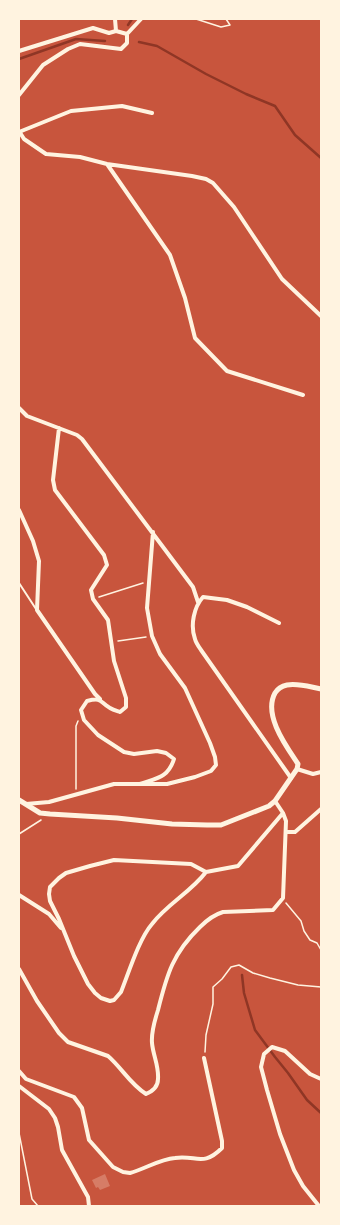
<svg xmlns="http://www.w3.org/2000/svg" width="340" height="1225" viewBox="0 0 340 1225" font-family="'DejaVu Sans',sans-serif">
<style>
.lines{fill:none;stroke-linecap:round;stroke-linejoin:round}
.stream{stroke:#8f3625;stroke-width:2.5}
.building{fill:#d67c66}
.path{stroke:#fff3e0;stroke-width:1.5}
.service{stroke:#fff3e0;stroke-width:2}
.minor{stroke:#fff3e0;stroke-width:4}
.tertiary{stroke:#fff3e0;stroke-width:5}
</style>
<rect width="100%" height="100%" fill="#c8553d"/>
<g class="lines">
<path class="stream" d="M128 25 132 19
M139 42 157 46 206 74 246 94 275 106 295 135 321 158
M19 59 76 39 105 41
M242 975 244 993 255 1030 275 1057 288 1073 307 1100 321 1113"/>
</g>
<path class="building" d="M105 1174 110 1186 100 1190 98 1187 96 1188 92 1180Z"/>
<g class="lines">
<path class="path" d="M196 19 221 27 230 25 226 19
M99 597 143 583
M118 641 146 637
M76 789V726L78 721
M19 834 41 820
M286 903 301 921 304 931 310 940 317 943 321 950
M205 1052 206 1035 213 1004V987L222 979 231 967 239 965 253 973 270 978 298 985 321 987
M19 1133 32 1199 38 1206"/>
<path class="service" d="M19 583 36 609"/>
<path class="minor" d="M115 19 116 31
M19 51 93 28 109 33 116 31 127 34 141 19
M19 95 43 65 68 49 80 44 121 49 127 43V34
M19 131 24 139 46 154 80 157 107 164 192 176 206 179 213 183 234 207 282 279 321 316
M19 132 71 111 122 106 152 113
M107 164 170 255 185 298 195 338 227 371 303 395
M19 408 27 416 77 435 82 439 193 587 198 602
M59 428 53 480 55 490 104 555 107 565 91 590 93 599 108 620 114 661 126 698V707L120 712C117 711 113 710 110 708 99 702 103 697 87 701L81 710 84 720 98 735 124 752 134 754 157 751 166 753 174 759C168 778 157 778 140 784
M19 510 33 541 39 561 37 610 95 694 100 699
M279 623 247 607 227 600 203 597C194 607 190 625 195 639 196 643 199 647 201 650L291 778
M297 769 313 774 321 772
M26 804 49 802 114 784H167L195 777 211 771 216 765 215 757 210 743 185 688 160 654 152 636 147 608 153 532
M286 832H295L321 809
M206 872C191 892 167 904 152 924 139 939 129 972 121 992L114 1000 110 1001 101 998 95 993 88 984 74 956 59 919 50 901 49 894 50 887 59 878 66 873 90 866 114 860 191 864 206 872 238 866 283 813
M19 895 49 914 61 928
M19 969 37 1001 59 1033 68 1042 108 1056C122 1068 130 1084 146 1094 153 1091 158 1087 158 1079 159 1066 153 1055 152 1043 151 1031 155 1020 158 1010 167 974 173 953 200 927 207 920 213 915 223 912L273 910 283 898 286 821 283 813 275 801
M19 1071 26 1079 74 1097 82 1108 89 1140 113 1167 123 1172 130 1173C145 1169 160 1159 175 1158 197 1155 203 1167 222 1148V1141L204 1058
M19 1086 49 1109 55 1118 58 1127 62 1150 88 1197 89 1206
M319 1206 303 1186 294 1170 280 1134 267 1090 261 1067 264 1054 272 1047 285 1051 310 1074 321 1079"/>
<path class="tertiary" d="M19 800 40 813 50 814 117 818 172 824 207 825H221L269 806 275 801 297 769 298 764C286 746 263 715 275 693 278 688 282 686 287 685 299 683 310 687 321 689"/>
</g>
<rect width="340" height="1225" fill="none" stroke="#fff3e0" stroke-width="40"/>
</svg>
